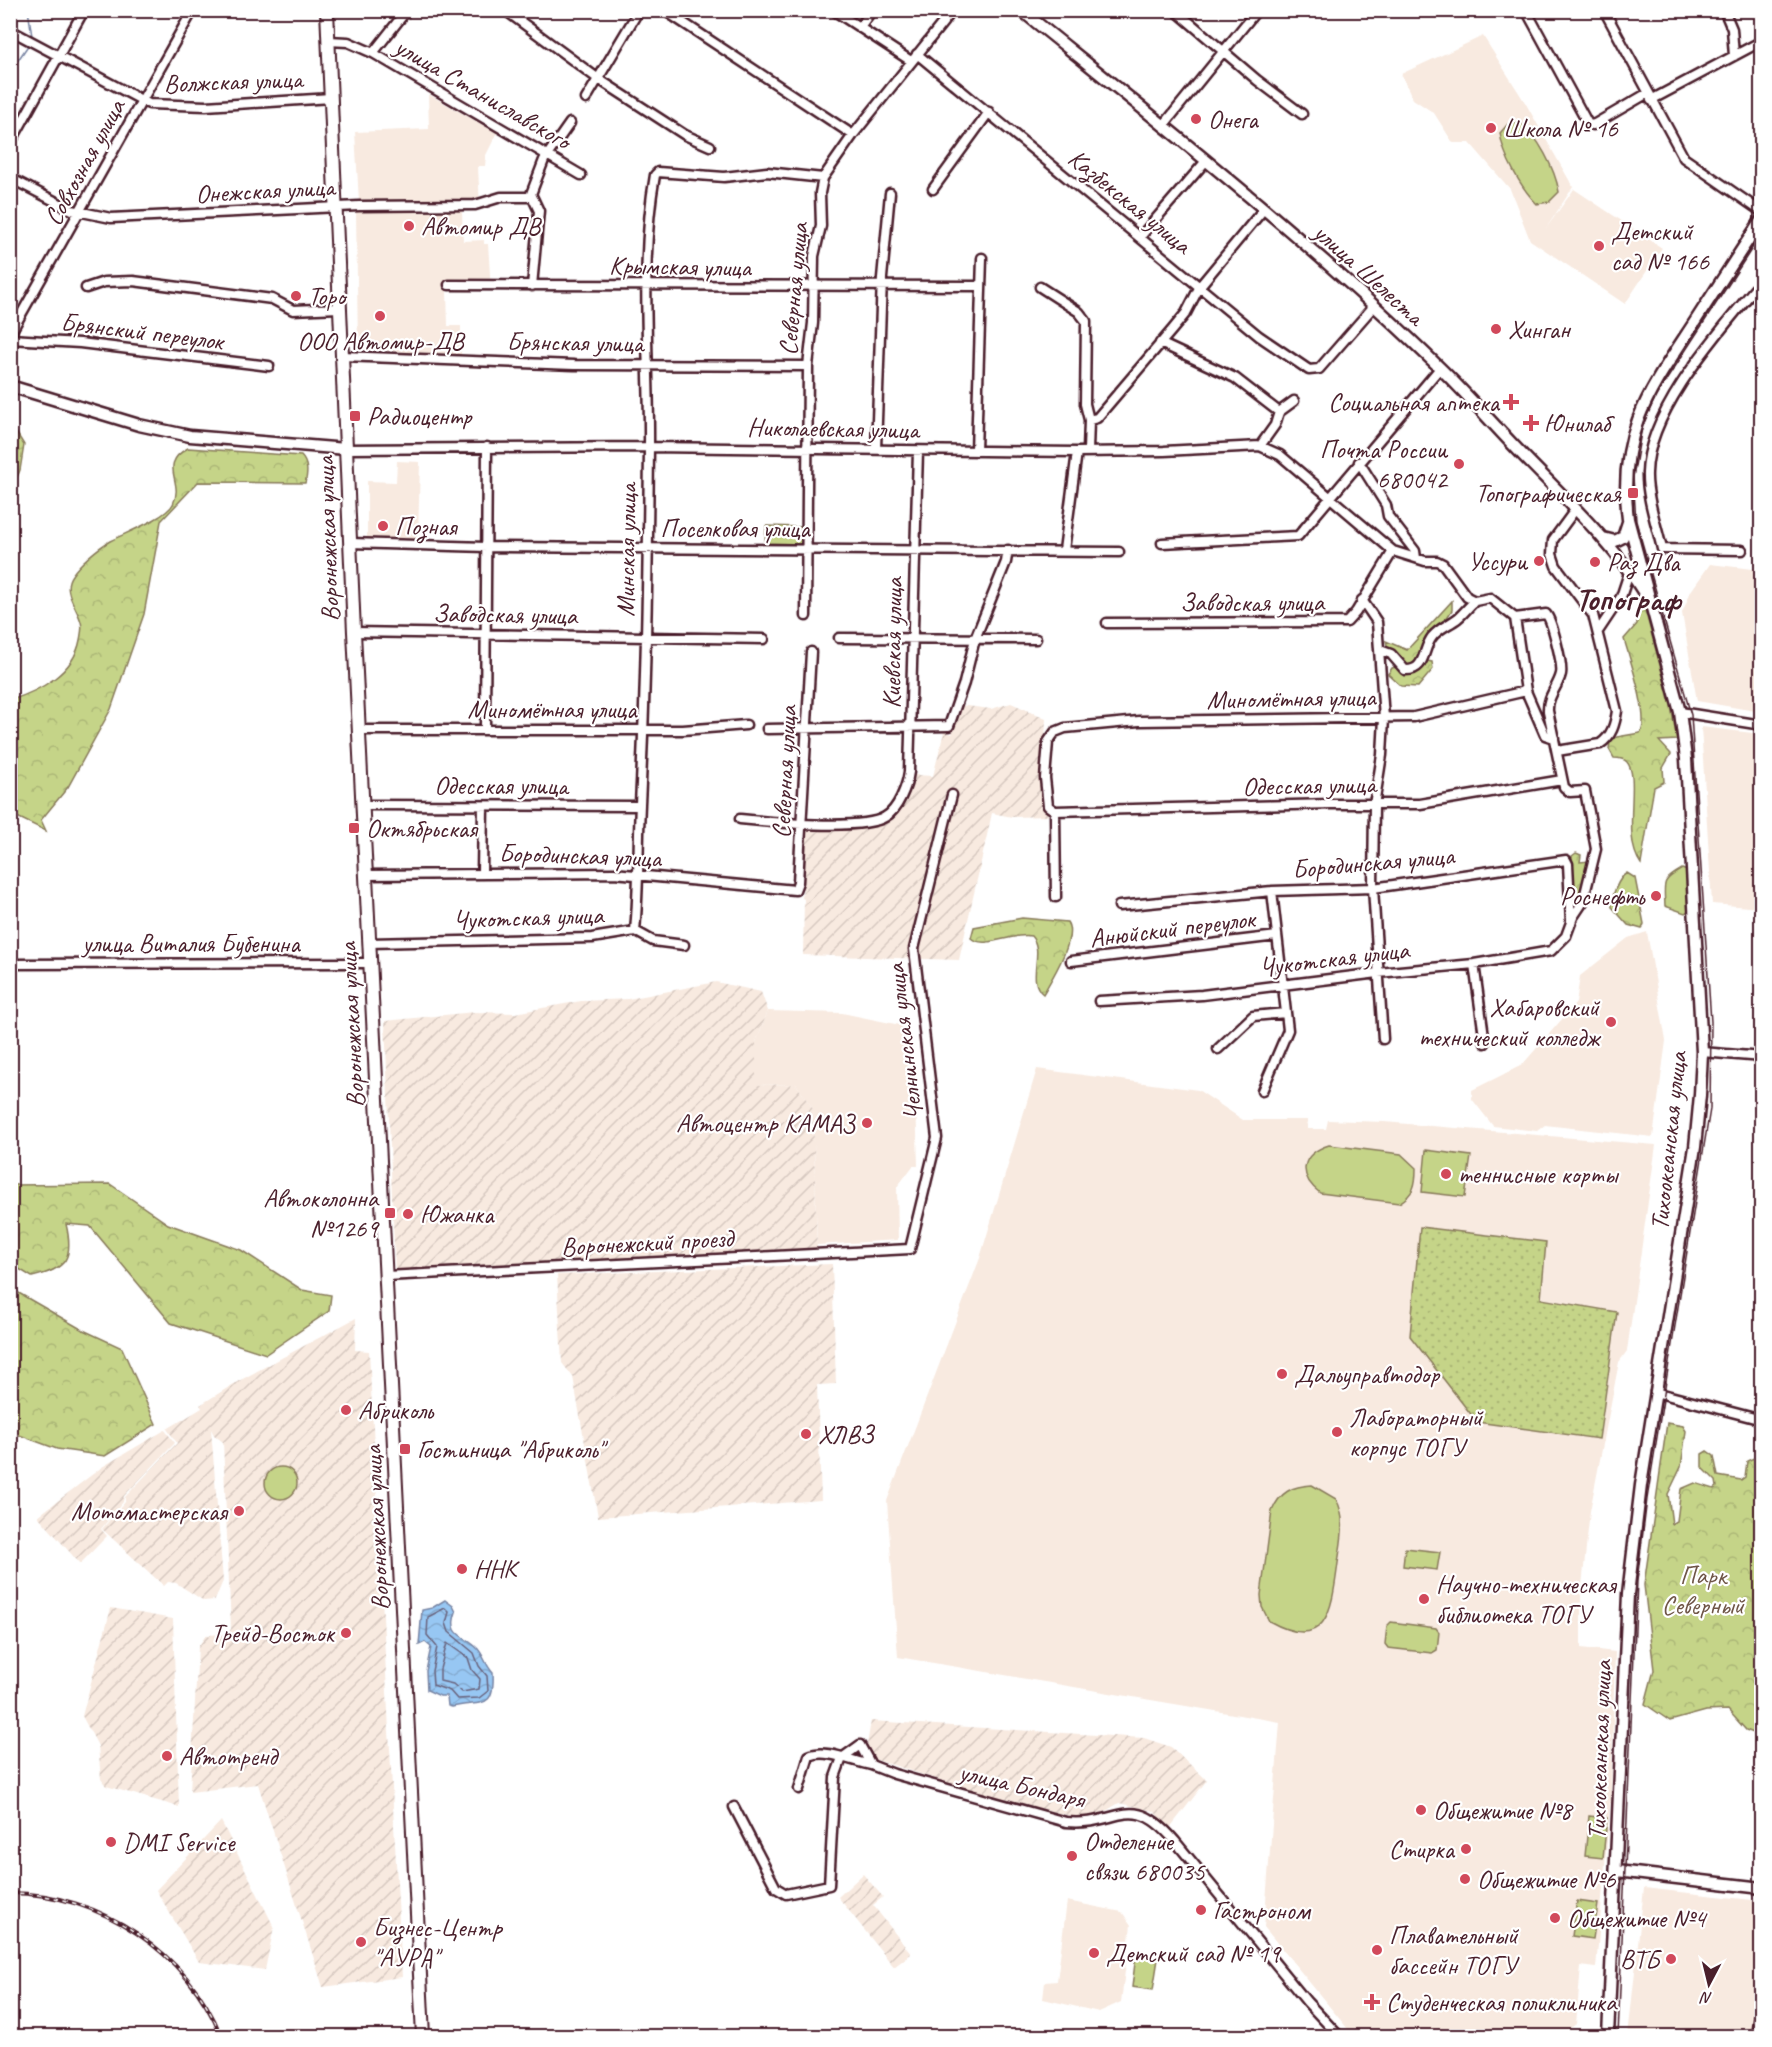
<svg xmlns="http://www.w3.org/2000/svg" width="1772" height="2047" viewBox="0 0 1772 2047" font-family="Caveat,sans-serif">
<style>
.built{fill:#f8eae0}
.industrial{fill:url(#industrial-furrows)}
.grass{fill:#c5d488;stroke:#887a5a;stroke-width:1.5}
.forest{fill:url(#forest-crowns);stroke:#887a5a;stroke-width:1.5}
.park{fill:url(#park-dots);stroke:#887a5a;stroke-width:1.5}
.water{fill:url(#water-waves);stroke:#7884a3;stroke-width:1.5}
.lines{fill:none;stroke-linecap:round;stroke-linejoin:round}
.shore{stroke:#69627b;stroke-width:1.5}
.stream{stroke:#7884a3;stroke-width:1.5}
.minor-casing{stroke:#4a1f2b;stroke-width:13}
.major-casing{stroke:#4a1f2b;stroke-width:15}
.highway-casing{stroke:#4a1f2b;stroke-width:16}
.minor{stroke:#fff;stroke-width:8}
.major{stroke:#fff;stroke-width:10}
.highway{stroke:#fff;stroke-width:12}
.tram{stroke:#4a1f2b;stroke-width:1.5}
.rail-casing{stroke:#4a1f2b;stroke-width:4}
.rail{stroke:#fff;stroke-width:1.5;stroke-dasharray:4.5;stroke-linecap:butt}
.poi-dot{fill:#d1495b;stroke:#fff;stroke-width:2}
.labels{text-anchor:middle;stroke-width:4.5;stroke-linejoin:round;paint-order:stroke}
.street-label{font-size:26px;fill:#4a1f2b;stroke:#fff}
.poi-label{font-size:26px;fill:#4a1f2b;stroke:#fff;text-anchor:start}
.park-label{font-size:26px;fill:#6f5547;stroke:#fff}
.district-label{font-size:32px;font-weight:bold;fill:#4a1f2b;stroke:#fff}
</style>
<defs>
<pattern id="industrial-furrows" width="10" height="10" patternUnits="userSpaceOnUse" patternTransform="scale(1.5)"><rect width="10" height="10" fill="#f8eae0"/><path d="M-1 1l2-2M0 10L10 0M9 11l2-2" fill="none" stroke="#d6c8c0"/></pattern>
<pattern id="forest-crowns" width="20" height="18" patternUnits="userSpaceOnUse" patternTransform="scale(1.5)"><rect width="20" height="18" fill="#c5d488"/><path d="M2 6a3 3 0 1 1 6 0M12 15a3 3 0 1 1 6 0" fill="none" stroke="#abb676"/></pattern>
<pattern id="park-dots" width="8" height="8" patternUnits="userSpaceOnUse" patternTransform="scale(1.5)"><rect width="8" height="8" fill="#c5d488"/><path d="M2 2h.1M6 6h.1" fill="none" stroke="#abb676" stroke-width="1.8" stroke-linecap="round"/></pattern>
<pattern id="water-waves" width="16" height="10" patternUnits="userSpaceOnUse" patternTransform="scale(1.5)"><rect width="16" height="10" fill="#97c7f3"/><path d="M0 5q4-4 8 0t8 0" fill="none" stroke="#84aad0"/></pattern>
</defs>
<rect width="100%" height="100%" fill="#fff"/>
<filter id="ink" filterUnits="userSpaceOnUse"><feTurbulence type="fractalNoise" baseFrequency=".0167" numOctaves="2"/><feDisplacementMap in="SourceGraphic" scale="12" xChannelSelector="R" yChannelSelector="G"/><feConvolveMatrix kernelMatrix="1 2 1 2 8 2 1 2 1" color-interpolation-filters="sRGB"/></filter>
<g filter="url(#ink)">
<path class="built" d="M1483 36 1526 104 1573 187 1545 230 1574 189 1662 248 1625 304 1530 240 1510 189 1470 143H1453L1434 113 1413 99 1401 74Z
M428 94 497 133 486 155 485 166H478L480 209 462 211 463 241 484 240V244H488L491 290 447 291 448 326H461V357L358 348 356 212 359 202 355 132 429 129Z
M397 461 420 462 418 539 367 538V481L396 482Z
M1710 564 1761 570 1758 603 1762 604 1761 712 1697 701 1682 613 1691 591Z
M1701 727 1761 734V908L1712 904Z
M1647 932 1666 1041 1653 1137 1545 1125 1537 1131 1493 1126 1472 1099V1090L1522 1065 1576 1003 1580 976 1628 938Z
M768 1011 842 1013 905 1026 907 1066H915L918 1166H913L897 1187 898 1240 817 1245 813 1109 796 1084 756 1085V1042Z
M1037 1069 1198 1090 1243 1120H1307L1308 1129H1326L1328 1120 1384 1122 1656 1145 1627 1351 1619 1362 1590 1511 1581 1595V1648L1615 1652 1611 1794 1596 1968 1581 1966 1576 2024 1560 2036H1355L1352 2034 1264 1927 1280 1722 898 1657 887 1501 980 1258Z
M1644 1888 1761 1901V1949L1751 2036H1628Z
M1067 1901 1122 1912 1131 1925 1121 2002 1099 2012 1043 1999 1045 1982 1057 1981Z"/>
<path class="industrial" d="M1011 703 1046 718 1043 790 1048 816 1012 817 992 813 959 960 803 955 804 899 802 898 807 829 883 825 895 818 915 775 933 776 944 732 952 734 959 705 991 709Z
M716 982 761 992 768 1011 756 1042V1085L796 1084 813 1109 817 1249 395 1271 385 1021 474 1012 515 1013 581 1001 628 999Z
M832 1264 836 1384 817 1385 821 1500 598 1517 573 1377 562 1363 557 1275Z
M356 1318 355 1350 369 1351 402 1977 323 1987 258 1784 190 1792 198 1647 206 1635 227 1634 231 1629 223 1442 214 1435 211 1429 223 1581 215 1600 204 1601 176 1583 168 1582 164 1586 102 1529 125 1502V1497L177 1443 167 1429 202 1408 200 1405 237 1382Z
M165 1430 175 1443 124 1496 123 1502 101 1529 107 1536 80 1564 38 1516 102 1467Z
M111 1608 173 1619 179 1807 106 1786 101 1779 98 1746 82 1716Z
M871 1721 1144 1738 1171 1747 1207 1780 1169 1829 1154 1811 1119 1803 1104 1812 1079 1818 983 1794 865 1756Z
M221 1821 274 1927 265 1970 199 1962 156 1890Z
M863 1874 883 1897 873 1905 911 1954 894 1967 838 1897Z"/>
<path class="grass" d="M1520 122C1538 136 1555 169 1559 192L1549 202 1537 204C1521 188 1503 156 1500 133L1508 124Z
M766 526 801 527V544L765 543Z
M1682 869 1687 871 1690 910 1685 913 1665 906C1664 882 1661 881 1682 869Z
M1329 1145 1401 1154 1416 1168C1416 1185 1414 1194 1399 1203L1320 1193C1297 1175 1301 1154 1329 1145Z
M1426 1150 1471 1156 1465 1197 1422 1192Z
M265 1483a16 16 0 1 1 32 0a16 16 0 1 1-32 0Z
M1312 1485 1336 1499C1347 1519 1341 1541 1338 1563 1332 1608 1328 1654 1269 1621L1262 1607 1261 1595 1272 1511C1280 1492 1292 1486 1312 1485Z
M1405 1548 1440 1552 1437 1570 1403 1566Z
M1391 1622 1436 1628 1439 1632 1437 1650 1432 1653 1388 1648 1385 1644 1387 1626Z
M1589 1816 1607 1818 1603 1858 1585 1856Z
M1577 1901 1598 1904 1593 1939 1572 1936Z
M1136 1955 1158 1959 1153 1990 1132 1987Z"/>
<path class="forest" d="M11 424 24 445 20 470 11 492Z
M188 448 301 456C308 463 308 474 305 483L198 482 161 521 144 614 111 709 68 787 41 820 46 831 11 814V700C39 691 74 673 80 640 81 634 83 627 81 622 77 607 61 590 72 575 80 563 98 548 110 541 125 533 166 518 173 504 185 481 157 465 188 448Z
M1452 601V610L1416 665 1406 667 1388 649 1386 641 1407 650Z
M1640 602 1644 606 1671 706 1677 740 1659 741 1671 754 1663 768 1664 782 1654 787 1641 864C1621 837 1641 778 1627 762 1624 759 1618 758 1614 758L1609 749 1610 742 1617 737 1640 733C1651 721 1629 656 1624 639L1637 624V607Z
M1427 661 1432 662 1433 669 1418 687 1401 686 1388 674 1392 668Z
M1576 853 1581 855 1580 862 1590 861 1579 905 1574 908 1572 856Z
M1627 873 1635 878 1644 924 1642 929 1628 925 1612 907C1611 897 1618 878 1627 873Z
M1022 918 1067 922C1078 938 1051 980 1043 994 1025 979 1046 952 1031 936 1014 932 984 950 971 938L974 927Z
M110 1184 168 1224 241 1250 302 1290 331 1295 329 1311 266 1354 171 1323 90 1226 66 1224C74 1258 67 1269 32 1277L11 1264V1185Z
M10 1288 81 1329 122 1348 156 1424 105 1456 57 1449 11 1432Z
M1667 1423 1683 1426 1686 1431 1681 1467 1668 1494 1672 1524 1677 1521 1681 1489 1695 1483 1714 1489 1717 1487 1716 1481 1702 1467V1454L1707 1451 1714 1456 1718 1476 1741 1480 1745 1477 1747 1461 1761 1455V1736L1746 1730 1728 1710 1706 1711 1670 1721 1645 1704 1654 1670 1644 1585Z"/>
<path class="park" d="M1420 1227 1546 1242 1541 1299 1617 1312 1599 1439 1477 1422 1410 1336Z"/>
<path class="water" d="M445 1600 453 1606 456 1612C447 1636 465 1635 478 1649 484 1656 485 1664 493 1673 495 1712 479 1700 452 1707L448 1706 447 1696H440L427 1690 426 1671 431 1647 425 1642 419 1645 422 1610 432 1608Z"/>
<g class="lines">
<path class="shore" d="M445 1608 449 1612 446 1623 449 1632 474 1653 479 1666 487 1676 488 1691 479 1698 457 1699 450 1691 433 1685 432 1671 437 1647 427 1635 428 1617Z
M447 1643 468 1658 472 1670 480 1679 479 1689 462 1692 453 1684 440 1681V1669Z"/>
<path class="stream" d="M28 10 32 36
M10 72 29 44"/>
<defs>
<path id="minor" d="M505 10 597 78 685 135 710 146
M664 10 853 135
M833 10 911 61
M1175 10 1257 80 1302 114
M1526 10 1588 124 1593 125 1648 93
M1604 10 1684 158 1762 212
M1724 10 1732 29 1734 56
M860 27 872 10
M10 30 149 104 206 106 331 98
M328 41 348 42 373 53 581 175
M373 53 407 10
M917 54 1259 336 1309 370 1319 369 1374 306
M586 99 639 10
M1651 100 1762 41
M1163 126 1257 10
M10 144 84 10
M10 178 72 210 111 218 359 206 475 205 501 197H530
M933 189 989 112
M1141 236 1205 162
M449 285 981 286
M532 286 539 211 531 194 544 160 570 123
M1040 287 1079 312 1086 321 1085 404 1089 420 1088 451
M86 288 104 282 133 281 272 299 293 310 339 308
M10 334 193 10
M10 339 80 343 269 366
M1160 343 1235 378 1279 412
M342 356 574 365 808 366
M1089 420 1097 418 1172 330 1186 313 1200 286 1263 210
M1260 446 1275 425 1279 412 1294 401
M346 449 649 447 1077 452 1164 451 1260 446 1280 455 1393 551 1425 561H1437L1443 564 1467 597 1475 601 1490 598 1515 618 1526 691 1545 735 1554 738
M876 449 882 278 890 193
M976 451 982 258
M1359 462 1386 505 1388 516 1415 551 1416 558
M350 543 486 547 1119 552
M1162 543 1298 536 1440 368
M1064 550 1077 452
M1742 550 1662 549C1657 527 1646 495 1647 473 1648 409 1722 329 1762 280
M1362 600 1377 622 1384 718 1382 755 1374 805 1373 888 1383 1039
M806 616 808 366 813 323 814 256 821 226 820 193 823 178 853 135 953 10
M1107 623 1347 622 1356 612 1393 551
M1599 630 1621 597 1630 570
M354 632 764 639
M839 638 1036 639
M1380 650 1391 654 1405 670C1426 671 1422 650 1432 637 1439 628 1449 625 1458 618 1464 613 1469 606 1475 601
M1680 712 1762 725
M485 729 487 447
M767 729 949 726 964 683 975 639 1006 562 1008 550
M359 730H683L746 725
M1557 751 1600 744C1612 736 1615 724 1617 711L1593 615 1556 566 1552 554 1553 540 1575 510
M362 805 640 806
M1055 811 1331 804H1420L1562 780
M740 819C769 822 863 831 885 817 898 810 907 786 909 772L918 451
M482 873 483 806
M366 875 614 873 795 890 798 882 811 652
M1056 897 1055 811 1048 806 1045 778 1048 742 1055 732 1065 728 1139 721 1414 717 1526 691
M1119 906 1272 891 1373 888 1566 860 1568 864 1571 923
M635 931C639 888 638 847 640 804 646 685 648 566 649 447 650 357 639 264 655 175L658 172 724 177 767 172 823 178
M369 943 592 938 635 931 653 941 684 945
M1071 961 1277 936
M10 964 371 963
M1474 964 1485 1043
M1099 1001 1202 995 1378 973 1474 964 1551 951 1566 936 1573 917 1583 902 1596 849 1585 791 1570 792 1564 787 1548 711C1547 696 1558 687 1561 674 1563 665 1552 620 1546 614L1515 618
M1218 1049 1253 1016 1286 1013
M1702 1052 1762 1057
M1262 1091 1288 1030 1272 891
M386 1276 910 1249 937 1138 914 949 952 795
M1655 1392 1762 1420
M799 1789 809 1756C826 1748 853 1762 871 1765
M734 1807 776 1888 786 1894 829 1885 835 1777 842 1758 860 1745 871 1765 894 1774 1066 1822C1120 1827 1130 1789 1175 1841L1307 2002 1339 2036
M1757 2036 1762 2000"/>
<path id="major" d="M1021 10C1163 125 1308 239 1439 367 1466 393 1491 422 1517 449 1562 496 1612 541 1646 596
M10 386 139 425 190 436 346 449
M1603 538 1615 541 1623 537 1628 522
M1617 1871 1762 1888
M1608 2036 1628 1594 1641 1485 1695 1147 1700 1095 1702 1052 1686 759 1680 712 1628 519C1617 431 1651 389 1696 320 1718 286 1740 252 1762 219"/>
<path id="highway" d="M327 10 354 632 423 2036"/>
</defs>
<use href="#minor" class="minor-casing"/>
<use href="#major" class="major-casing"/>
<use href="#highway" class="highway-casing"/>
<use href="#minor" class="minor"/>
<use href="#major" class="major"/>
<use href="#highway" class="highway"/>
<path class="tram" d="M1618 2036 1637 1581 1647 1499 1710 1109 1711 1022 1691 715 1636 521 1633 477 1642 427 1656 396 1762 233"/>
<defs>
<path id="rail" d="M10 1893C99 1893 189 1953 221 2036"/>
</defs>
<use href="#rail" class="rail-casing"/>
<use href="#rail" class="rail"/>
</g>
</g>
<g class="poi-dot">
<circle cx="1196" cy="119" r="6"/>
<circle cx="1491" cy="128" r="6"/>
<circle cx="409" cy="226" r="6"/>
<circle cx="1599" cy="246" r="6"/>
<circle cx="296" cy="296" r="6"/>
<circle cx="380" cy="316" r="6"/>
<circle cx="1496" cy="329" r="6"/>
<path d="M1508 393h6v6h6v6h-6v6h-6v-6h-6v-6h6z"/>
<rect x="349" y="410" width="12" height="12" rx="3"/>
<path d="M1528 414h6v6h6v6h-6v6h-6v-6h-6v-6h6z"/>
<circle cx="1459" cy="464" r="6"/>
<rect x="1627" y="487" width="12" height="12" rx="3"/>
<circle cx="383" cy="526" r="6"/>
<circle cx="1539" cy="561" r="6"/>
<circle cx="1595" cy="562" r="6"/>
<rect x="348" y="822" width="12" height="12" rx="3"/>
<circle cx="1656" cy="896" r="6"/>
<circle cx="1611" cy="1022" r="6"/>
<circle cx="867" cy="1123" r="6"/>
<circle cx="1446" cy="1174" r="6"/>
<rect x="384" y="1207" width="12" height="12" rx="3"/>
<circle cx="408" cy="1214" r="6"/>
<circle cx="1282" cy="1374" r="6"/>
<circle cx="346" cy="1410" r="6"/>
<circle cx="1337" cy="1432" r="6"/>
<circle cx="806" cy="1434" r="6"/>
<rect x="399" y="1443" width="12" height="12" rx="3"/>
<circle cx="239" cy="1511" r="6"/>
<circle cx="462" cy="1569" r="6"/>
<circle cx="1424" cy="1599" r="6"/>
<circle cx="346" cy="1633" r="6"/>
<circle cx="167" cy="1756" r="6"/>
<circle cx="1421" cy="1810" r="6"/>
<circle cx="111" cy="1842" r="6"/>
<circle cx="1466" cy="1849" r="6"/>
<circle cx="1072" cy="1856" r="6"/>
<circle cx="1465" cy="1879" r="6"/>
<circle cx="1201" cy="1910" r="6"/>
<circle cx="1555" cy="1918" r="6"/>
<circle cx="361" cy="1942" r="6"/>
<circle cx="1377" cy="1950" r="6"/>
<circle cx="1094" cy="1953" r="6"/>
<circle cx="1671" cy="1959" r="6"/>
<path d="M1369 1993h6v6h6v6h-6v6h-6v-6h-6v-6h6z"/>
</g>
<g class="labels">
<g class="street-label">
<text transform="translate(233 81) rotate(-2)" y="9">Волжская улица</text>
<text transform="translate(483 93) rotate(30)" y="9">улица Станиславского</text>
<text transform="translate(84 162) rotate(-61)" y="9">Совхозная улица</text>
<text transform="translate(265 190) rotate(-3)" y="9">Онежская улица</text>
<text transform="translate(1130 201) rotate(39)" y="9">Казбекская улица</text>
<text transform="translate(680 266) rotate(1)" y="9">Крымская улица</text>
<text transform="translate(1369 274) rotate(42)" y="9">улица Шелеста</text>
<text transform="translate(793 289) rotate(-85)" y="9">Северная улица</text>
<text transform="translate(142 331) rotate(7)" y="9">Брянский переулок</text>
<text transform="translate(575 342) rotate(1)" y="9">Брянская улица</text>
<text transform="translate(833 428) rotate(1)" y="9">Николаевская улица</text>
<text x="735" y="537">Поселковая улица</text>
<text transform="translate(327 539) rotate(-92)" y="9">Воронежская улица</text>
<text transform="translate(626 550) rotate(-89)" y="9">Минская улица</text>
<text x="1252" y="611">Заводская улица</text>
<text transform="translate(505 614) rotate(1)" y="9">Заводская улица</text>
<text transform="translate(892 643) rotate(-89)" y="9">Киевская улица</text>
<text transform="translate(1291 698) rotate(-1)" y="9">Миномётная улица</text>
<text x="552" y="718">Миномётная улица</text>
<text transform="translate(784 772) rotate(-87)" y="9">Северная улица</text>
<text x="501" y="794">Одесская улица</text>
<text transform="translate(1309 785) rotate(-1)" y="9">Одесская улица</text>
<text transform="translate(580 855) rotate(2)" y="9">Бородинская улица</text>
<text transform="translate(1373 862) rotate(-5)" y="9">Бородинская улица</text>
<text transform="translate(528 917) rotate(-2)" y="9">Чукотская улица</text>
<text transform="translate(1172 928) rotate(-7)" y="9">Анюйский переулок</text>
<text x="191" y="952">улица Виталия Бубенина</text>
<text transform="translate(1334 958) rotate(-7)" y="9">Чукотская улица</text>
<text transform="translate(351 1025) rotate(-93)" y="9">Воронежская улица</text>
<text transform="translate(904 1042) rotate(-97)" y="9">Челнинская улица</text>
<text transform="translate(1668 1141) rotate(-84)" y="9">Тихоокеанская улица</text>
<text transform="translate(647 1242) rotate(-3)" y="9">Воронежский проезд</text>
<text transform="translate(376 1528) rotate(-93)" y="9">Воронежская улица</text>
<text transform="translate(1599 1750) rotate(-88)" y="9">Тихоокеанская улица</text>
<text transform="translate(1022 1785) rotate(13)" y="9">улица Бондаря</text>
</g>
<g class="poi-label">
<text x="1208" y="128">Онега</text>
<text x="1503" y="137">Школа № 16</text>
<text x="421" y="235">Автомир ДВ</text>
<text x="1611" y="240">Детский<tspan x="1611" dy="30">сад № 166</tspan></text>
<text x="308" y="305">Торо</text>
<text x="1508" y="338">Хинган</text>
<text x="380" y="350" text-anchor="middle">ООО Автомир-ДВ</text>
<text x="1499" y="411" text-anchor="end">Социальная аптека</text>
<text x="367" y="425">Радиоцентр</text>
<text x="1544" y="432">Юнилаб</text>
<text x="1447" y="458" text-anchor="end">Почта России<tspan x="1447" dy="30">680042</tspan></text>
<text x="1621" y="502" text-anchor="end">Топографическая</text>
<text x="395" y="535">Позная</text>
<text x="1527" y="570" text-anchor="end">Уссури</text>
<text x="1607" y="571">Раз Два</text>
<text x="366" y="837">Октябрьская</text>
<text x="1644" y="905" text-anchor="end">Роснефть</text>
<text x="1599" y="1016" text-anchor="end">Хабаровский<tspan x="1599" dy="30">технический колледж</tspan></text>
<text x="855" y="1132" text-anchor="end">Автоцентр КАМАЗ</text>
<text x="1458" y="1183">теннисные корты</text>
<text x="378" y="1207" text-anchor="end">Автоколонна<tspan x="378" dy="30">№1269</tspan></text>
<text x="420" y="1223">Южанка</text>
<text x="1294" y="1383">Дальуправтодор</text>
<text x="358" y="1419">Абриколь</text>
<text x="1349" y="1426">Лабораторный<tspan x="1349" dy="30">корпус ТОГУ</tspan></text>
<text x="818" y="1443">ХЛВЗ</text>
<text x="417" y="1458">Гостиница "Абриколь"</text>
<text x="227" y="1520" text-anchor="end">Мотомастерская</text>
<text x="474" y="1578">ННК</text>
<text x="1436" y="1593">Научно-техническая<tspan x="1436" dy="30">библиотека ТОГУ</tspan></text>
<text x="334" y="1642" text-anchor="end">Трейд-Восток</text>
<text x="179" y="1765">Автотренд</text>
<text x="1433" y="1819">Общежитие №8</text>
<text x="1084" y="1850">Отделение<tspan x="1084" dy="30">связи 680035</tspan></text>
<text x="123" y="1851">DMI Service</text>
<text x="1454" y="1858" text-anchor="end">Стирка</text>
<text x="1477" y="1888">Общежитие №6</text>
<text x="1213" y="1919">Гастроном</text>
<text x="1567" y="1927">Общежитие №4</text>
<text x="373" y="1936">Бизнес-Центр<tspan x="373" dy="30">"АУРА"</tspan></text>
<text x="1389" y="1944">Плавательный<tspan x="1389" dy="30">бассейн ТОГУ</tspan></text>
<text x="1106" y="1962">Детский сад № 19</text>
<text x="1659" y="1968" text-anchor="end">ВТБ</text>
<text x="1386" y="2011">Студенческая поликлиника</text>
</g>
<g class="park-label">
<text x="1703" y="1584">Парк<tspan x="1703" dy="30">Северный</tspan></text>
</g>
<g class="district-label">
<text x="1628" y="610">Топограф</text>
</g>
</g>
<rect width="1772" height="2047" fill="none" stroke="#fff" stroke-width="36"/>
<rect x="18" y="18" width="1736" height="2011" fill="none" stroke="#4a1f2b" stroke-width="2" filter="url(#ink)"/>
<g transform="translate(1709 1984) rotate(187)" stroke="#ffffff" stroke-width="4.5" paint-order="stroke">
<path d="M0-4.5L10 22L0 15L-10 22Z" fill="#4a1f2b"/>
<text y="-9" font-size="16" font-weight="bold" text-anchor="middle" fill="#4a1f2b">N</text>
</g>
</svg>
